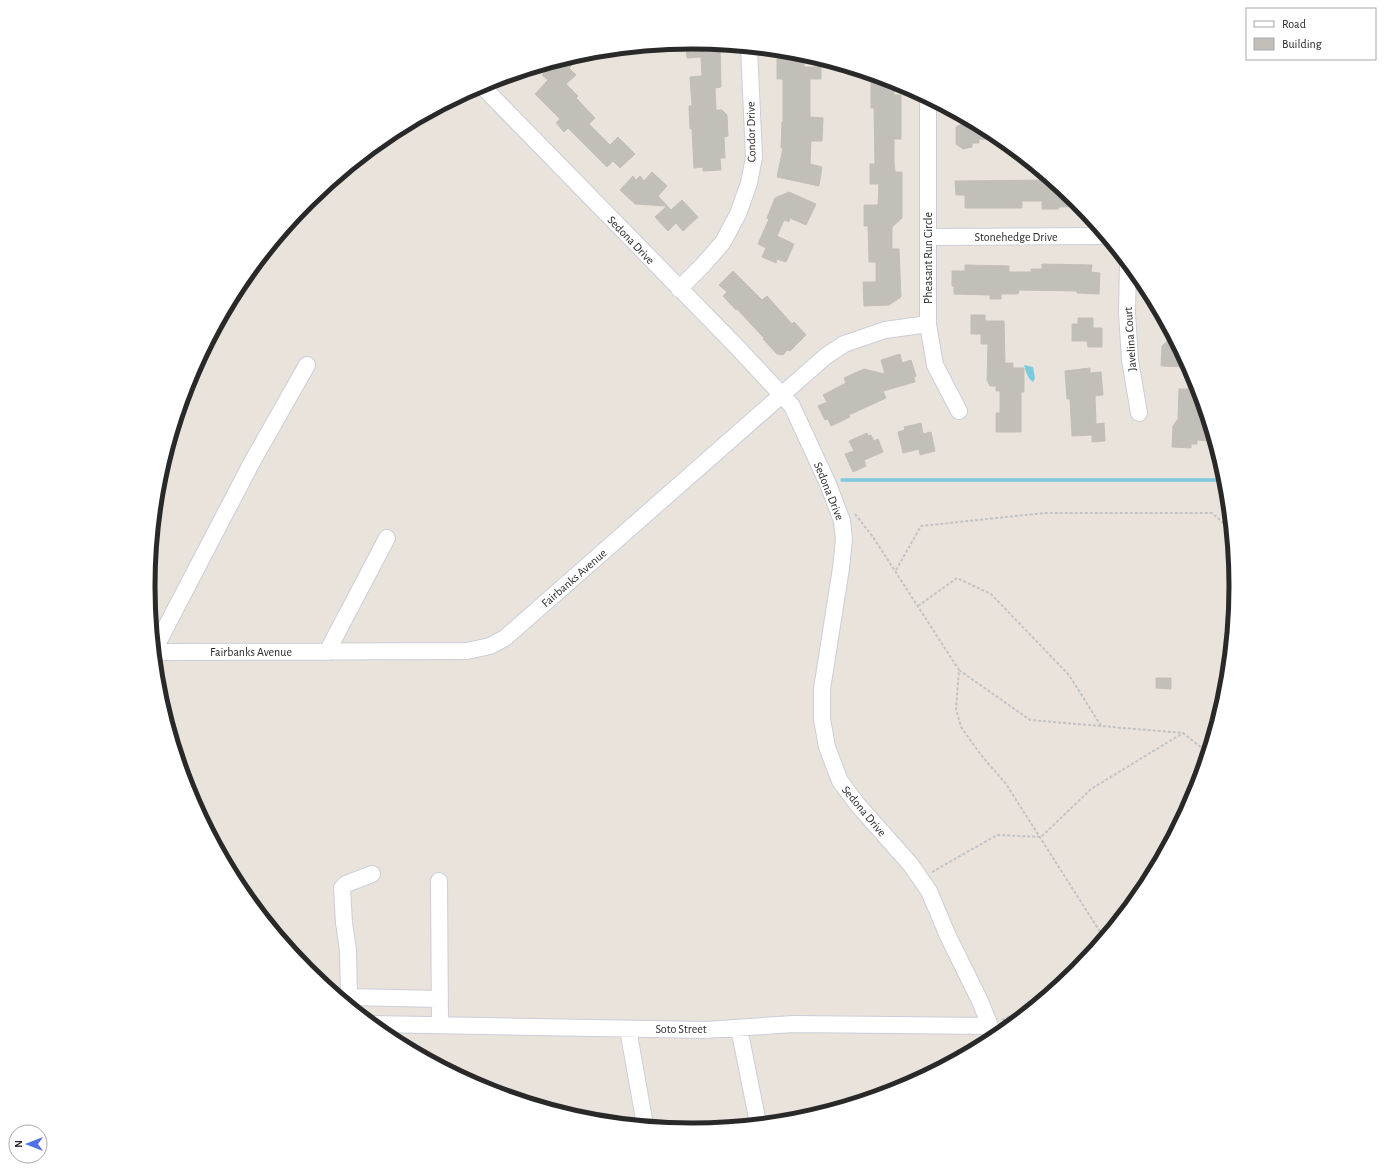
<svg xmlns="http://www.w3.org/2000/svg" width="1384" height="1172" viewBox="0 0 1384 1172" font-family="'Alegreya Sans',sans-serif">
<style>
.water{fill:#7bcae0}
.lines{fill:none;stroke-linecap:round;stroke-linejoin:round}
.stream{stroke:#7bcae0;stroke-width:3.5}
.building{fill:#c2beb8;stroke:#c4bfb6}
.minor-casing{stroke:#cbced9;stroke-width:18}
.path{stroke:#c3c3c3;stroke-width:2;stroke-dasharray:3 2;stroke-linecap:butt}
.minor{stroke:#fff;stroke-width:16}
.labels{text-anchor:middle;stroke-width:4;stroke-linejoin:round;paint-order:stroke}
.street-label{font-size:12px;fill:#292929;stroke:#fff}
.rim{fill:none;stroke:#292929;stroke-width:5}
</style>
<rect width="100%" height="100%" fill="#e9e3dc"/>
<path class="water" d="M1024 365 1033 367 1035 378 1033 382C1027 378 1026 371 1024 365Z"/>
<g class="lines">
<path class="stream" d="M842 480H1226"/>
</g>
<path class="building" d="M692 42 720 45 721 87 715 88 716 110H722L727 115 728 136 724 137 725 158H720L721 170 703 171V167L694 168 692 129H690L689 106H692L690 77 702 76 701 57 687 58 686 43Z
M783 51 804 54V67H821V79H810V117L823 118 822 141H811L810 164 822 167 819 186 777 177 783 148H781L782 122H783V79H777V59L783 58Z
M584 53 569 68 576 75 566 84 578 96 576 98 595 118 589 124 610 145 618 137 635 154 620 168 613 161 607 167 568 128 564 132 556 123 560 119 535 94 548 80 542 75 555 62Z
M871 74 894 81V95H901V139H894V161L895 172H902V218L892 227V249H899L901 297 889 305 864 306 863 282H876V262H869L868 226H864V205H878L879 184H870V164H875L874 108H871Z
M969 120 994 134 1002 140 979 139V143H972V147L963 149 956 144V127Z
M652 172 667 186 658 196 671 210 682 200 698 217 683 231 676 223 668 231 655 217 667 206 635 204 620 190 633 176 636 180 640 176 644 181Z
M1051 180 1081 206 1059 207 1058 209H1042V201H1022V208H965V195H956L955 181Z
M789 192 816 204 806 225 790 218 789 222 784 220 777 236 794 244 786 262 777 259 776 263 762 257 766 248 758 244 769 219 767 218 775 198Z
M1042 264 1092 265 1091 272 1100 273 1099 294 1077 293V291L1019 290 1018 294H1001V299H990V295L954 294V286H952V271H965V265L1009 266V272H1031V269H1042Z
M733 271 762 300 767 296 792 324 794 322 806 335 790 351 787 350 783 355 777 354 763 339 764 338 737 309 736 310 723 296 727 292 719 285Z
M971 315H985V321H1004L1005 363H1013V368H1024V392H1021V432H996V413H1000V391H996V386H990L987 380 988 344H981V334H971Z
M1078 318H1093V328H1102V347H1088L1087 341H1072V324H1078Z
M1172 336 1195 378 1210 428 1209 441 1197 440V444H1191V448L1172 447 1173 426 1178 419 1179 389H1188V367L1161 366 1162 346Z
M900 354 902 363 911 360 916 376 914 377 915 382 883 391 886 398 849 415 850 417 831 426 828 419 825 420 818 406 827 402 823 395 846 383 844 378 864 369 885 374 881 360Z
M1090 368V373L1101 372 1103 395 1095 396 1096 424 1104 423 1105 441 1092 442V435L1072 436 1070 399H1067L1065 371Z
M921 423 923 434 931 432 935 451 920 455 919 449 903 453 898 432 905 430 904 427Z
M867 433 868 436 871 435 874 441 878 439 883 452 864 460 866 466 853 472 845 454 854 451 849 441Z
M1156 678H1171V689L1156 688Z"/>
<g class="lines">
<defs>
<path id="minor" d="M928 98V324L935 365 959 411
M928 237 1105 236
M1128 264 1127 313 1130 360 1139 413
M679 289 703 265 723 242 738 214 749 183 754 157 749 48
M154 650 252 462 307 365
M155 652 467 651 490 646 505 638 826 356 844 344 885 330 928 324
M327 652 387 538
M372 874 346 884 342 888 344 923 348 950 349 997 439 999
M439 881 440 1025
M372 1024 705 1030 793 1024 990 1026 980 1001 948 936 929 891 911 865 857 804 840 781 827 747 822 719V689L841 568 844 539 842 521 828 484 792 406 738 348 481 85
M739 1028 758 1123
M628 1029 645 1125"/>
</defs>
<use href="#minor" class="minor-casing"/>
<path class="path" d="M855 514 873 537 959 670 956 709 961 727 981 755 1006 784 1104 938
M896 570 921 526 1044 513H1212L1230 529
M918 606 957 578 991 594 1069 675 1101 726
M959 670 1030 720 1183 733 1207 752
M932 872 997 835 1041 837 1091 789 1183 733
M1002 1020 1039 1002"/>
<use href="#minor" class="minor"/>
</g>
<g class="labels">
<g class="street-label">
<text transform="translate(751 132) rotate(-91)" y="4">Condor Drive</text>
<text x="1016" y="241">Stonehedge Drive</text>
<text transform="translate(631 240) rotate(46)" y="4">Sedona Drive</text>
<text transform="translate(928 258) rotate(-90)" y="4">Pheasant Run Circle</text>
<text transform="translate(1130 339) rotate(-94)" y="4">Javelina Court</text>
<text transform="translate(829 491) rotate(68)" y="4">Sedona Drive</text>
<text transform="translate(574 578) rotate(-41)" y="4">Fairbanks Avenue</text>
<text x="251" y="656">Fairbanks Avenue</text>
<text transform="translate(864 811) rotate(50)" y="4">Sedona Drive</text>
<text x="681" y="1033">Soto Street</text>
</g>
</g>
<path d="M0 0H1384V1172H0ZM155 586a537 537 0 1 1 1074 0a537 537 0 1 1-1074 0Z" fill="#fff" fill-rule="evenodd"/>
<path class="rim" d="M155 586a537 537 0 1 1 1074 0a537 537 0 1 1-1074 0Z"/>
<rect x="1246" y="8" width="130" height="52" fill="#ffffff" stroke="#a9a9a9"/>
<rect x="1254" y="21" width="20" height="6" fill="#ffffff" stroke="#a9a9a9"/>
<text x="1282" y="28" font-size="12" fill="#292929">Road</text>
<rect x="1254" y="38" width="20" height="12" fill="#c2beb8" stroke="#a9a9a9"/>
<text x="1282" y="48" font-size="12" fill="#292929">Building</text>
<g transform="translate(28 1144) rotate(270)"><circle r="19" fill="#ffffff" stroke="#a9a9a9"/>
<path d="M0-3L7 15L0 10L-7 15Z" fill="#4e71e5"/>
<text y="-6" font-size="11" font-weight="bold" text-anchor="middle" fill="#292929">N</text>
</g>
</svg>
